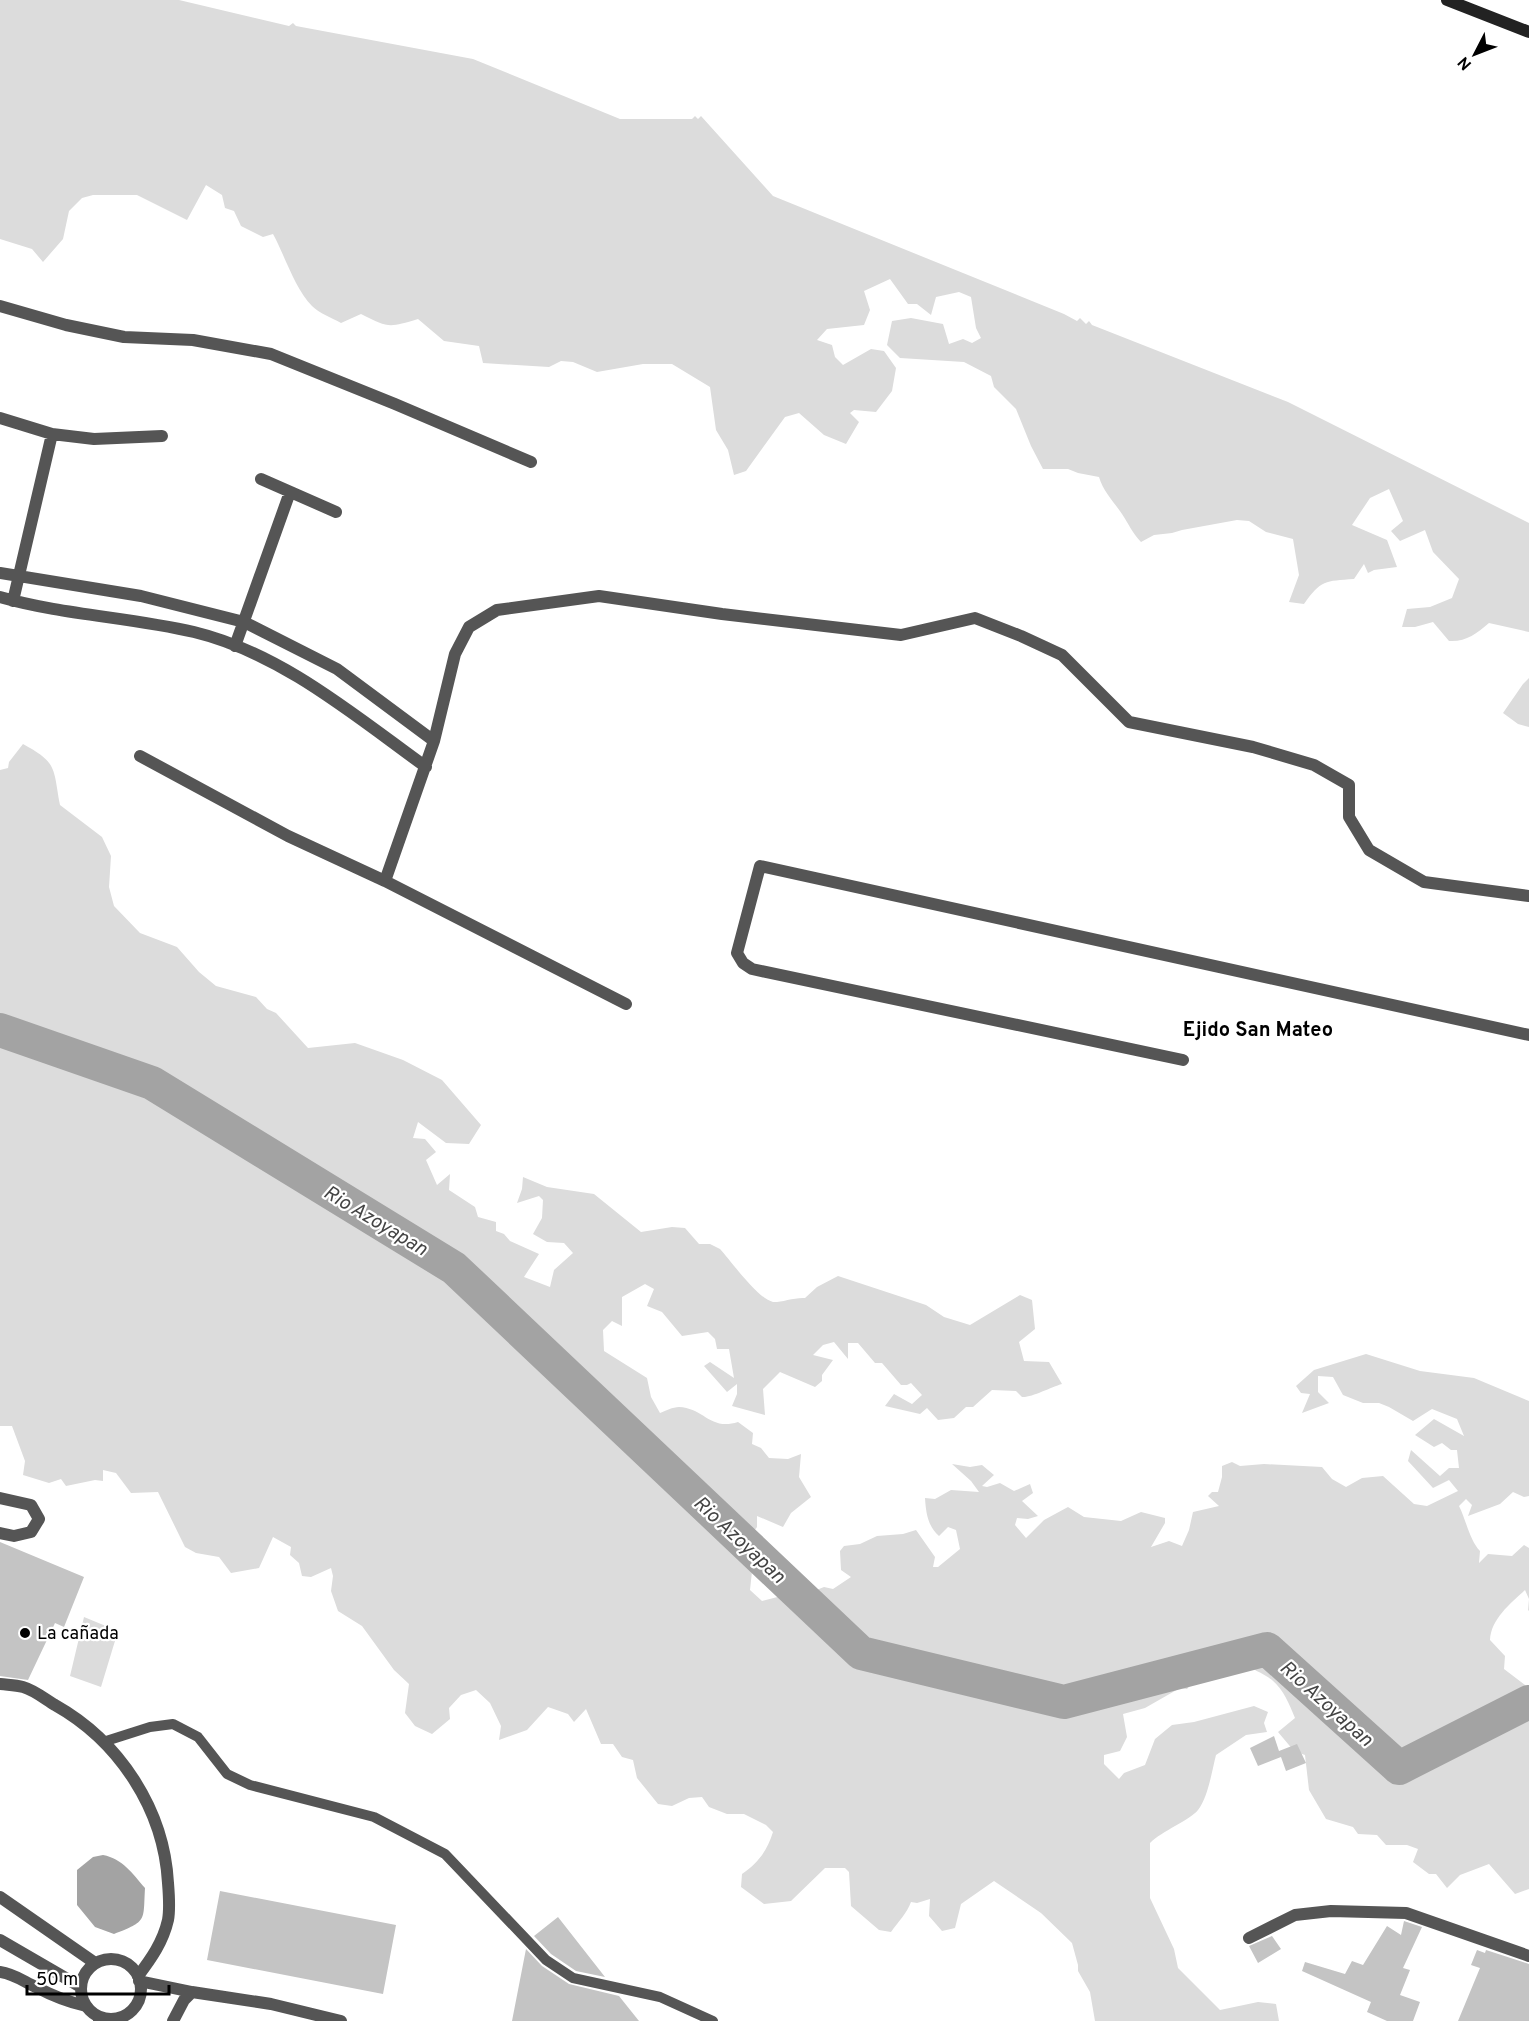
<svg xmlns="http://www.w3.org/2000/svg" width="1529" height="2021" viewBox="0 0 1529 2021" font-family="Overpass,sans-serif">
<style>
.green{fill:#dcdcdc}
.water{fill:#a3a3a3}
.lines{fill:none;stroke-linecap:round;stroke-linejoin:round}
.river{stroke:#a3a3a3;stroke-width:34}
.building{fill:#c4c4c4}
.service{stroke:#555;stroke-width:10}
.minor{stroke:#555;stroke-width:12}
.tertiary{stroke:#555;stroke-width:12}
.secondary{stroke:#222;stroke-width:12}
.poi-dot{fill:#000;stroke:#fff;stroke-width:2}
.labels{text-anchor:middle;stroke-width:4.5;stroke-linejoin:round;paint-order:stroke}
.poi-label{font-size:18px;fill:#000;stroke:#fff;text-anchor:start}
.neighbourhood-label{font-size:20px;font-weight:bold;fill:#000;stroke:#fff}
.water-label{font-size:20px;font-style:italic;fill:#444;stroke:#fff}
</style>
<rect width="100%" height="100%" fill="#fff"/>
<path class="green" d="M0 0H179L289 26 293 23 296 26 473 59 620 119H692L695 116 698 119 701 116 773 196 1064 314 1077 321 1080 318 1086 324 1089 321 1092 325 1288 402 1529 523V632L1489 623C1476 634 1466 642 1449 641L1433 622 1415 627H1402L1407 609 1430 607 1452 598 1459 579 1433 552 1425 530 1400 541 1391 531 1403 521 1389 489 1370 498 1352 525 1387 540 1397 567 1374 570 1368 573 1364 564 1354 579C1325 581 1321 580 1304 604L1289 602 1299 575 1293 539 1266 532 1249 521 1237 520 1182 530 1172 533 1154 535 1141 542C1131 531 1130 526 1122 514 1114 502 1103 491 1099 477L1078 473 1068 469H1043L1031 446 1016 409 994 387 991 376 964 362 900 358 887 345 892 321 911 318 943 324 949 344 963 339 972 343 981 338 976 328 971 297 959 292 936 297 931 315 917 304H908L890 279 864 291 870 310 864 325 827 329 817 340 832 345 835 357 843 365 871 349 884 351 896 368 892 391 876 412 854 410 850 413 859 422 846 444 824 435 799 413 785 417 746 471 734 475 728 450 716 430 710 387 672 364H643L597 372 573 362 561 361 549 367 483 363 479 346 444 341 418 319C388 328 389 328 361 314L341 323C332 318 319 313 312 306 295 289 285 256 273 234L263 237 241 226 234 211 225 208 222 195 206 185 187 220 137 195H93L82 198 69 211 63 239 43 262 32 249 0 239Z
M1529 678V727L1518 724 1503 713 1523 684Z
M23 744C58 763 53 768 60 805L102 837 111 856 109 887 114 906 140 933 177 947 199 972 216 986 256 997 267 1009 276 1013 308 1048 355 1043 403 1060 442 1080 481 1125 469 1144 446 1143 418 1122 413 1138 425 1139 436 1152 426 1160 437 1185 450 1174 449 1190 475 1207 478 1217 496 1222V1231L504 1234 510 1241 539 1254 524 1277 550 1287 554 1270 573 1253 564 1243 547 1242 533 1234 542 1218 543 1200 539 1196 517 1203 522 1189 523 1177 547 1187 594 1194 641 1232 672 1227 685 1228 699 1244H710L720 1249C731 1261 758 1299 773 1302 779 1303 795 1297 805 1298L817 1287 838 1276 926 1305 944 1317 970 1325 1020 1295 1032 1300 1035 1329 1019 1342 1024 1361 1049 1362 1062 1384C1051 1387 1031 1398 1022 1397L1016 1391 992 1390 973 1407H966L954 1418 938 1420 927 1408 920 1414 885 1406 894 1394 912 1404 922 1395 911 1383 907 1385H901L882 1363H875L858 1343H848V1359L834 1342 823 1345 813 1355 833 1360 822 1375V1381L815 1387 780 1372 763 1389 765 1415 732 1406 737 1394V1384L727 1392 704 1366 710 1362 734 1378 729 1349H717L715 1339 708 1332 682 1336 662 1312 647 1306 654 1289 645 1284 622 1297V1326L612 1321 603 1330 604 1351 647 1378 651 1397 660 1413C665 1411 673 1407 679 1407 704 1408 710 1431 738 1422L753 1433 752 1444 761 1448 769 1458 788 1459 801 1454 799 1477 811 1497 791 1513 783 1527 757 1516V1527L745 1544 753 1562 750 1590 762 1601 789 1594 795 1577 806 1578 814 1591 824 1587 833 1589 851 1577 841 1570 840 1551 844 1546 860 1544 877 1536 903 1534 916 1530 935 1557 933 1567H938L960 1549 956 1530 948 1527 939 1536C928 1526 926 1514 925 1498L935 1499 951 1490 979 1492 971 1481 952 1464 970 1467 982 1465 994 1475 982 1486 987 1487 1000 1483 1014 1491 1030 1484 1033 1493 1022 1501 1038 1516 1028 1519 1017 1518 1015 1525 1026 1538 1044 1520 1068 1507 1084 1517 1121 1521 1141 1512 1165 1518V1523L1151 1547 1169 1541 1182 1546 1189 1530 1193 1512 1219 1506 1208 1496 1212 1492H1218L1222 1477V1466L1232 1462 1240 1466 1264 1464 1322 1467 1332 1479 1346 1487 1362 1478 1383 1476 1414 1504 1427 1506 1458 1491 1449 1480 1433 1488 1408 1461 1411 1450 1440 1476 1449 1468H1459L1457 1450H1451L1442 1443 1434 1447 1415 1435 1434 1419 1464 1436 1457 1419 1432 1409 1413 1421 1389 1407 1379 1403H1363L1343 1395 1333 1377 1318 1376V1392L1329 1403 1302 1413 1310 1394 1301 1393 1296 1386 1314 1370 1366 1354 1420 1371 1474 1378 1529 1401V1496L1524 1497 1513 1492 1500 1504 1468 1516 1472 1505 1466 1499 1459 1506C1466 1520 1470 1541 1480 1551L1479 1563 1488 1554 1512 1556 1524 1545 1529 1548V1610L1528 1611 1529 1599 1525 1590C1510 1604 1491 1619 1490 1640L1505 1656 1504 1669 1529 1688V1889L1515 1894 1489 1864 1460 1875 1447 1888 1436 1874H1429L1413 1862 1418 1849 1407 1845H1386L1377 1835 1358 1834 1353 1827 1326 1819 1309 1790 1305 1755 1294 1751 1278 1732 1295 1718C1289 1704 1284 1690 1272 1680 1262 1672 1251 1670 1243 1661L1236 1667 1228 1670 1236 1649 1205 1663 1210 1678 1192 1683 1187 1689 1180 1688 1145 1708 1123 1714 1127 1737 1120 1751 1104 1755V1764L1119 1779 1124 1773 1145 1765 1155 1739 1172 1725 1194 1722 1254 1706 1268 1712 1264 1723 1267 1732 1246 1735 1216 1755C1212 1771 1208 1797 1198 1810 1190 1820 1162 1831 1150 1843V1898L1174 1949 1178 1968 1220 2010 1258 2002 1276 2004 1279 2021H1095L1090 1992 1078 1971V1965L1072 1943 1041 1913 994 1881 961 1904 955 1928 942 1931 929 1916 930 1899 917 1903 911 1902C907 1913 898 1922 891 1932L879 1930 851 1906 849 1872 845 1868H825L791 1901 764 1904 741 1887 742 1874C758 1863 767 1851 773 1832L766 1825 744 1814H727L709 1807 702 1797 689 1798 672 1806 658 1804 637 1778 633 1760 622 1757 613 1744H601L586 1709 574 1722 568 1714 548 1707 527 1730 499 1740 501 1726 490 1703 476 1690 461 1695 449 1708 450 1719 432 1734 415 1726 405 1713 409 1684 394 1670 362 1626 338 1611 331 1591 333 1576 331 1568 311 1577 302 1576 299 1563 290 1555 291 1547 273 1537 259 1568 231 1573 219 1557 196 1553 185 1547 158 1492 131 1493 116 1473 103 1470V1481L95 1480 66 1486 61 1479 49 1483 23 1475 25 1461 12 1426H0V770L8 768 9 762Z
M84 1617 118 1631 101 1687 70 1676Z"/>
<path class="water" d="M103 1855C123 1859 132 1873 145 1888 143 1921 148 1921 114 1934L95 1927 77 1905V1870L93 1857Z"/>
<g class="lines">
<path class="river" d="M0 1030 152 1083 454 1268 861 1653 1064 1702 1267 1649 1399 1768 1529 1702"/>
</g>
<path class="building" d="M0 1542 84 1577 64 1627 55 1623 28 1680 0 1676Z
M1274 1736 1279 1751 1297 1744 1306 1763 1286 1771 1281 1757 1258 1766 1250 1748Z
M220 1891 396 1925 383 1994 207 1960Z
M558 1917 605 1977 576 1971 551 1954 534 1936Z
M1404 1921 1422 1927 1403 1968 1410 1970 1400 1995 1420 2002 1413 2021H1387L1367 2012 1371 2002 1302 1971 1305 1962 1345 1974 1352 1961 1363 1965 1387 1926 1401 1935Z
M1272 1936 1281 1949 1258 1963 1249 1946Z
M526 1949 542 1966 569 1984 619 1996 639 2021H512Z
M1477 1950 1485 1953 1486 1950 1529 1964V2021H1458L1480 1968 1471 1965Z"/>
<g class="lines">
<path class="service" d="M103 1742 150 1727 173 1724 198 1737 227 1774 250 1785 374 1817 445 1854 546 1960 573 1978 660 1997 713 2021"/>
<path class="minor" d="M0 306 66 325 124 337 193 340 271 354 395 404 531 462
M0 418 52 434 94 439 162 436
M261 479 336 512
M0 573 141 596 244 622 337 669 434 741
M0 597C63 615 130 617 194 632 281 653 354 715 426 767
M13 601 52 434
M235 646 290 492
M140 756 288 836 385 881 626 1004
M385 881 434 741 455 654 469 627 497 610 599 596 722 614 901 635 975 618 1021 636 1062 655 1129 722 1253 747 1314 765 1349 785V817L1369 850 1424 882 1529 896
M1183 1060 752 969 743 963 737 953 760 866 1529 1035
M0 1498 31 1505 39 1519 31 1532 14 1536 0 1533
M0 1684C7 1685 15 1685 23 1687 34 1690 45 1699 55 1705 119 1741 164 1809 168 1883 169 1895 170 1909 168 1920 163 1942 151 1959 138 1976
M1249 1938 1295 1915 1331 1911 1406 1913 1529 1956
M0 1972C14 1974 23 1981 36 1987 51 1995 68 2002 86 2006
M99 2021 101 2018"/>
<path class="tertiary" d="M0 1897 95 1963
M0 1940 81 1987
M81 1989a30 30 0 1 1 60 0a30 30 0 1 1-60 0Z
M139 1981 192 1992 271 2004 341 2021
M173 2021 184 2000 192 1992"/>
<path class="secondary" d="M1447 0 1529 32"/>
</g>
<circle class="poi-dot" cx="25" cy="1633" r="6"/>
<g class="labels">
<g class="poi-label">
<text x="37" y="1639">La cañada</text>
</g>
<g class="neighbourhood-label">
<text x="1258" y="1036">Ejido San Mateo</text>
</g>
<g class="water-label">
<text transform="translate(376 1220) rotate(31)" y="7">Rio Azoyapan</text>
<text transform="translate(740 1539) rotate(43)" y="7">Rio Azoyapan</text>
<text transform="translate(1327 1703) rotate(42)" y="7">Rio Azoyapan</text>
</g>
</g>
<g transform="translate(1475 54) rotate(228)" stroke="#ffffff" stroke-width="4.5" paint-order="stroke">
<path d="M0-4.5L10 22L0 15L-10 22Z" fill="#000000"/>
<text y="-9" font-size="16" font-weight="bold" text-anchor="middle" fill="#000000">N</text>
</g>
<path d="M27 1985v9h142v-9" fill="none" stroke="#000000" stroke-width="3"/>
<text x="36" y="1985" font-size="18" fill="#000000" stroke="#ffffff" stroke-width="4.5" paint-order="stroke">50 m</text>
</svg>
